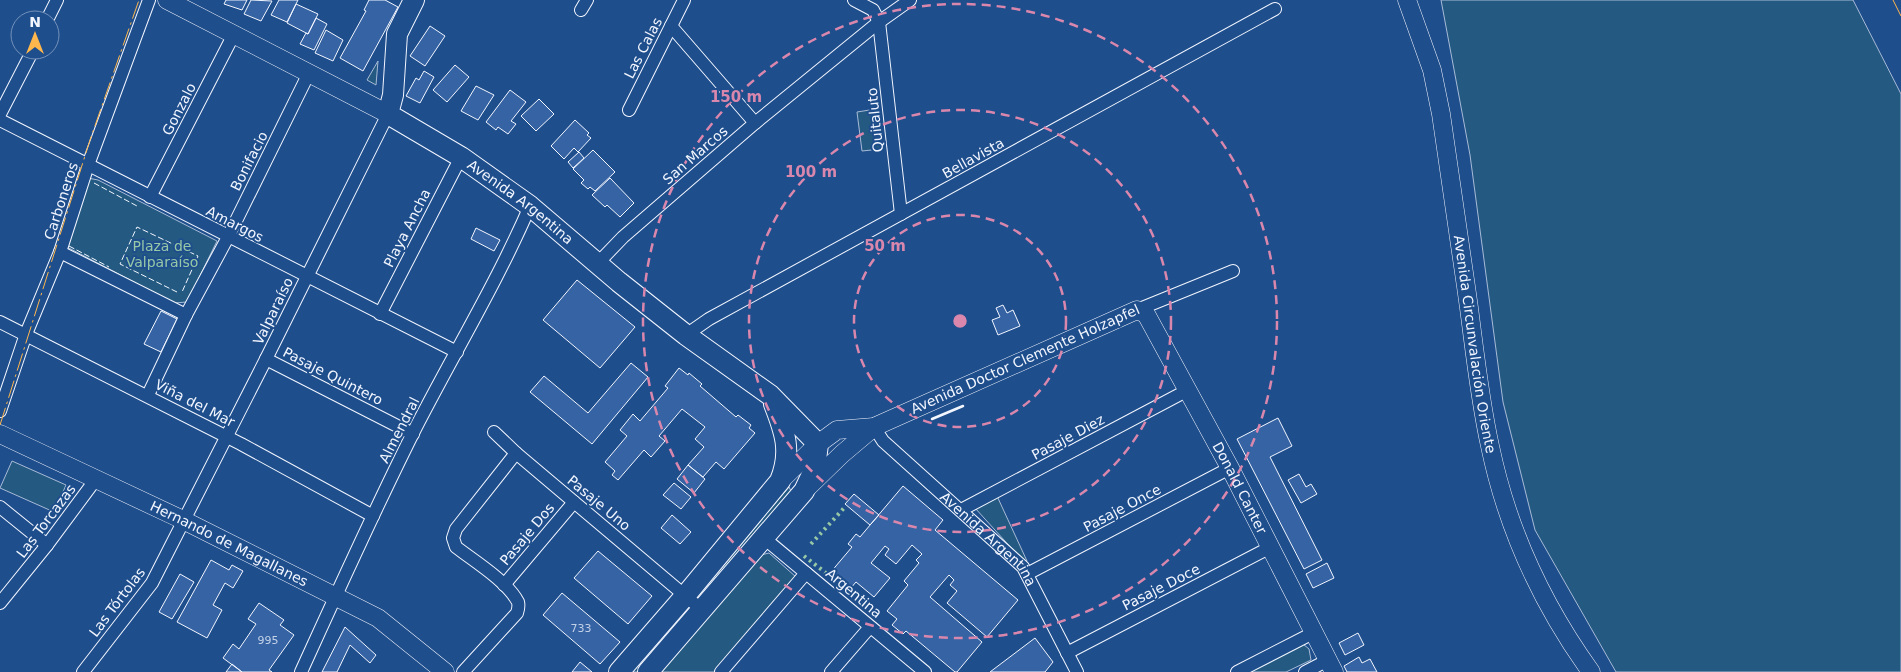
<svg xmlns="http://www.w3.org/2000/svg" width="1901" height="672" viewBox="0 0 1901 672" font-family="'DejaVu Sans',sans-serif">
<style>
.green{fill:#245a82;stroke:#a8bbd7}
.building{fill:#3563a3;stroke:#f2f6ff}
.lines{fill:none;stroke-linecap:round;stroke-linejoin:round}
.street-casing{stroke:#f2f6ff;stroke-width:14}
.secondary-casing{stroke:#f2f6ff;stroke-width:19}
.primary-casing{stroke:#f2f6ff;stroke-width:22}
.street{stroke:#1f4e8c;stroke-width:12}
.secondary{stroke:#1f4e8c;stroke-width:18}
.primary{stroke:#1f4e8c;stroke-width:20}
.hedge{stroke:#97c8a6;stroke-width:4;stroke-dasharray:2.5 4;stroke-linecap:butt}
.fence{stroke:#f2f6ff;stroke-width:1;stroke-dasharray:6 2.5;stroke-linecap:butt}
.wall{stroke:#f2f6ff;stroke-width:2.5}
.power{stroke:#ffb74d;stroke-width:1;stroke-dasharray:18 4 2.5 4;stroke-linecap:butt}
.ring{fill:none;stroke:#da87ad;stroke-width:2.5;stroke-dasharray:9 6}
.labels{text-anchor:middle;stroke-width:4;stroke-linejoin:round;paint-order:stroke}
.number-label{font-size:11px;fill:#c3d1e8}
.street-label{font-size:14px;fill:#f2f6ff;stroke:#1f4e8c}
.park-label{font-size:14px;fill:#97c8a6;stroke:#1f4e8c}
.centre{fill:#da87ad;stroke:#1f4e8c;stroke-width:2.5}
.ring-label{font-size:15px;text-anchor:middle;font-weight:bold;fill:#da87ad;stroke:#1f4e8c;stroke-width:4;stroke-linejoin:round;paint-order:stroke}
</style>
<rect width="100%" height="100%" fill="#1f4e8c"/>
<path class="green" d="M1441 0H1853L1901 94V672H1616L1535 530 1503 402 1470 155Z
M378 61 376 85 367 80Z
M876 109 881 149 862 151 857 112Z
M88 178 98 180 217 241 187 302 174 303 65 246Z
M12 461 66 485 54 512 0 488Z
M789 487 791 491 701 596 699 593Z
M997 496 1027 561 1024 562 975 508Z
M769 553 796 577 715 672H658L761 555Z
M683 611 685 613 684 617 637 672H630Z
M1303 644 1309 649 1311 660 1286 672H1250Z"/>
<path class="building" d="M226 0H247L242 10 224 4Z
M251 0 272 1 261 21 244 14Z
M279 0H298L287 22 271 15Z
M369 0H385L398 7 363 71 340 58 366 11 364 10Z
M296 4 318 14 308 34 287 23Z
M316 18 327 24 314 50 300 44 306 33 308 34Z
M430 26 445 36 425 66 410 56Z
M326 30 343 40 333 61 315 53Z
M455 65 469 77 447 102 433 90Z
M424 71 434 77 420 103 406 96 416 78 419 80Z
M476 86 494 95 478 120 461 111Z
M510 90 526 102 511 121 516 124 508 134 498 127 496 130 486 122Z
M539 99 554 114 536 131 521 116Z
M575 120 589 133 587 135 591 138 578 152 574 148 564 159 551 146Z
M593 150 615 172 595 191 590 187 588 189 581 183 584 180 573 169Z
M579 152 584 158 573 168 568 162Z
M610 178 634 203 620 217 607 205 605 207 592 195Z
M476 228 500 240 494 251 471 239Z
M577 280 635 327 600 368 543 320Z
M1003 305 1007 313 1013 310 1020 326 998 335 992 320 1000 317 996 308Z
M161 311 177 319 161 352 144 344Z
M631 363 648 377 592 444 530 392 544 376 588 413Z
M679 368 688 375 689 373 702 384 700 386 736 417 738 415 751 425 749 428 755 433 724 469 716 462 703 477 688 465 704 447 695 439 705 427 682 409 659 436 665 441 651 457 644 450 618 480 612 475 615 471 605 462 627 436 620 430 633 414 640 421 668 388 665 386Z
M1278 418 1292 446 1270 457 1322 560 1304 569 1237 439Z
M688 465 705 479 694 493 677 479Z
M1299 474 1306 487 1311 484 1317 494 1301 503 1288 480Z
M674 483 691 497 681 509 663 495Z
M903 486 943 520 935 530 1018 600 987 637 947 603 957 591 950 585 954 580 949 575 930 597 982 642 957 672H955L906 631 903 634 892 625 897 619 887 611 908 585 904 581 919 563 916 560 922 554 912 545 896 564 885 555 889 549 885 546 871 563 890 578 874 597 856 582 850 589 830 573 852 547 848 544 856 534 860 537Z
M854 494 879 515 870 525 845 504Z
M672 515 691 532 680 544 661 528Z
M598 551 652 596 628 624 574 578Z
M211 560 229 570 232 565 243 571 233 588 225 583 213 605 222 610 207 638 177 622Z
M1327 563 1334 578 1313 588 1306 574Z
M180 574 194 582 172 619 159 612Z
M562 593 620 642 600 664 543 615Z
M259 603 284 620 280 625 294 635 269 670 272 672H242L223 658 233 644 239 649 256 624 248 619Z
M345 627 376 655 370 663 350 645 337 672H322Z
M1358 633 1364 645 1345 655 1339 643Z
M1035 638 1053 662 1045 672H990Z
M1359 657 1362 663 1370 659 1377 672H1347L1344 666Z
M580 662 592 672H572Z
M232 664 242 672H226Z"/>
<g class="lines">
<defs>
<g id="street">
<path d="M854 0 873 10 879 22 901 214"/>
<path d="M581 10 587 0"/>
<path d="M47 20 57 0"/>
<path d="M671 26 755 123"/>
<path d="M629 110 684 0"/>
<path d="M0 114 33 50"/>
<path d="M0 120 457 352"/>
<path d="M150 197 234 34"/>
<path d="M60 252 186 315"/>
<path d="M598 263 623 237 755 123 879 22 910 0"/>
<path d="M1137 310 1233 271"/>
<path d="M380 314 461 157"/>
<path d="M0 322 241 444 373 516"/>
<path d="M686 335 709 319 1275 9"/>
<path d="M266 359 413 434"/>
<path d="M148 395 186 315 228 237 309 73"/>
<path d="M0 411 26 334 60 252 88 165 149 0"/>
<path id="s1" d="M874 427 883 441 1023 567 1077 672"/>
<path d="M494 432 516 453 702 610"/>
<path d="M0 507 47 545"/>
<path d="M961 510 1188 390"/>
<path d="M764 538 925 672"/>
<path d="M1027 574 1230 468"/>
<path d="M504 585 574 502"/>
<path d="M0 603 47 545 96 479"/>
<path d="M1067 653 1269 548"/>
<path d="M83 672 152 583 266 359 388 114"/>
<path d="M301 672C337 593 373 513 412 435 451 358 496 285 530 206"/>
<path d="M463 672 517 613C518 610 519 606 518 602 507 581 474 561 456 547L453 538 456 529 516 453"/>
<path d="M721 672 806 573"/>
<path d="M831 672 870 627"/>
<path d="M1237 672 1313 633"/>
<path d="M1305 672 1328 660"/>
</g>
<g id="secondary">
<path d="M167 0 388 114"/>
<path id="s2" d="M1407 0 1432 70 1441 114C1450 178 1460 243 1469 308 1475 354 1480 401 1490 446 1507 528 1542 604 1591 672"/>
<path id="s3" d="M0 434 183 520 378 618 445 672"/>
<path id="s4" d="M780 481 818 444 837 430 874 427 1137 310 1146 314 1230 468 1334 672"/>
<path d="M808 487 842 454 874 427"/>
</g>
<g id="primary">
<path id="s5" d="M414 0 397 34 393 95 388 114 461 157 530 206 619 282 686 335 770 395 818 444 815 468 804 491 648 672"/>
<path d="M619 672 685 596 780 481C792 452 785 432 774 404"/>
</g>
</defs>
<use href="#street" class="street-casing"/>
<use href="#secondary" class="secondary-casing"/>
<use href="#primary" class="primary-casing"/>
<use href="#street" class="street"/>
<use href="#secondary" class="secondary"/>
<use href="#primary" class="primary"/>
<path class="hedge" d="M811 544 845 507
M804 556 826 573"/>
<path class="fence" d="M94 183 137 206
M69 246 109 267
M177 292 120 264 137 227 198 256 182 292"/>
<path class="wall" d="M932 419 963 406"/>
<path class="power" d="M1893 0 1901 16
M0 425 90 140 139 0"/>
</g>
<g class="ring">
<circle cx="960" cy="321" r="106"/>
<circle cx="960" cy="321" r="211"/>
<circle cx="960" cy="321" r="317"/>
</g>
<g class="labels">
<g class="number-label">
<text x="581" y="632">733</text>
<text x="268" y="644">995</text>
</g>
<g class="street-label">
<text transform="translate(643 48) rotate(-63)" y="5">Las Calas</text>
<text transform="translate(179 109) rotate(-63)" y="5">Gonzalo</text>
<text transform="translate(875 120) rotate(-96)" y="5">Quitaluto</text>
<text transform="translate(695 155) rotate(-41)" y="5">San Marcos</text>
<text transform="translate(973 158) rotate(-29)" y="5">Bellavista</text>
<text transform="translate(249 161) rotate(-63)" y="5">Bonifacio</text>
<text transform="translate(61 201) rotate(-72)" y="5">Carboneros</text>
<text dy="5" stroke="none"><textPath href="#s5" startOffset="278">Avenida Argentina</textPath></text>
<text transform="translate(235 224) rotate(27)" y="5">Amargos</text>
<text transform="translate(407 228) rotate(-63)" y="5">Playa Ancha</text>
<text transform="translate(273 311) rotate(-64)" y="5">Valparaíso</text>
<text dy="5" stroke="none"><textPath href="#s2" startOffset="352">Avenida Circunvalación Oriente</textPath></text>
<text transform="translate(1025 359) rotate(-24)" y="5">Avenida Doctor Clemente Holzapfel</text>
<text transform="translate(333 376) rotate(27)" y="5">Pasaje Quintero</text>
<text transform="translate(195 403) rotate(27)" y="5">Viña del Mar</text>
<text transform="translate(399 430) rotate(-63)" y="5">Almendral</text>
<text transform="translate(1068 437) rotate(-28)" y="5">Pasaje Diez</text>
<text dy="5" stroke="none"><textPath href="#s4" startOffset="609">Donald Canter</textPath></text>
<text transform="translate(599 503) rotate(40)" y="5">Pasaje Uno</text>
<text transform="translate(1122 508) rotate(-28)" y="5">Pasaje Once</text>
<text transform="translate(46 521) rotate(-53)" y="5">Las Torcazas</text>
<text transform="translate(527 534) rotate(-50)" y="5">Pasaje Dos</text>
<text dy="5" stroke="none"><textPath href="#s1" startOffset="161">Avenida Argentina</textPath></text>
<text dy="5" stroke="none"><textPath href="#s3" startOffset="254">Hernando de Magallanes</textPath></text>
<text transform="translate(1161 587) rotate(-27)" y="5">Pasaje Doce</text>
<text transform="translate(854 593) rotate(40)" y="5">Argentina</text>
<text transform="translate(117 602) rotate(-53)" y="5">Las Tórtolas</text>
</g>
<g class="park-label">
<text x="162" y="251">Plaza de<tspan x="162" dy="16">Valparaíso</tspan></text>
</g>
</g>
<circle cx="960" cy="321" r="8" class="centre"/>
<g class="ring-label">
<text x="736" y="102">150 m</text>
<text x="811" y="177">100 m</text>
<text x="885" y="251">50 m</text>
</g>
<g transform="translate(35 35)"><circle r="24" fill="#1f4e8c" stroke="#7391ba"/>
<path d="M0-4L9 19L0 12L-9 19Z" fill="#ffb74d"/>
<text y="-8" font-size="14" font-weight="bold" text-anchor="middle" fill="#f2f6ff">N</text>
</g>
</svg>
